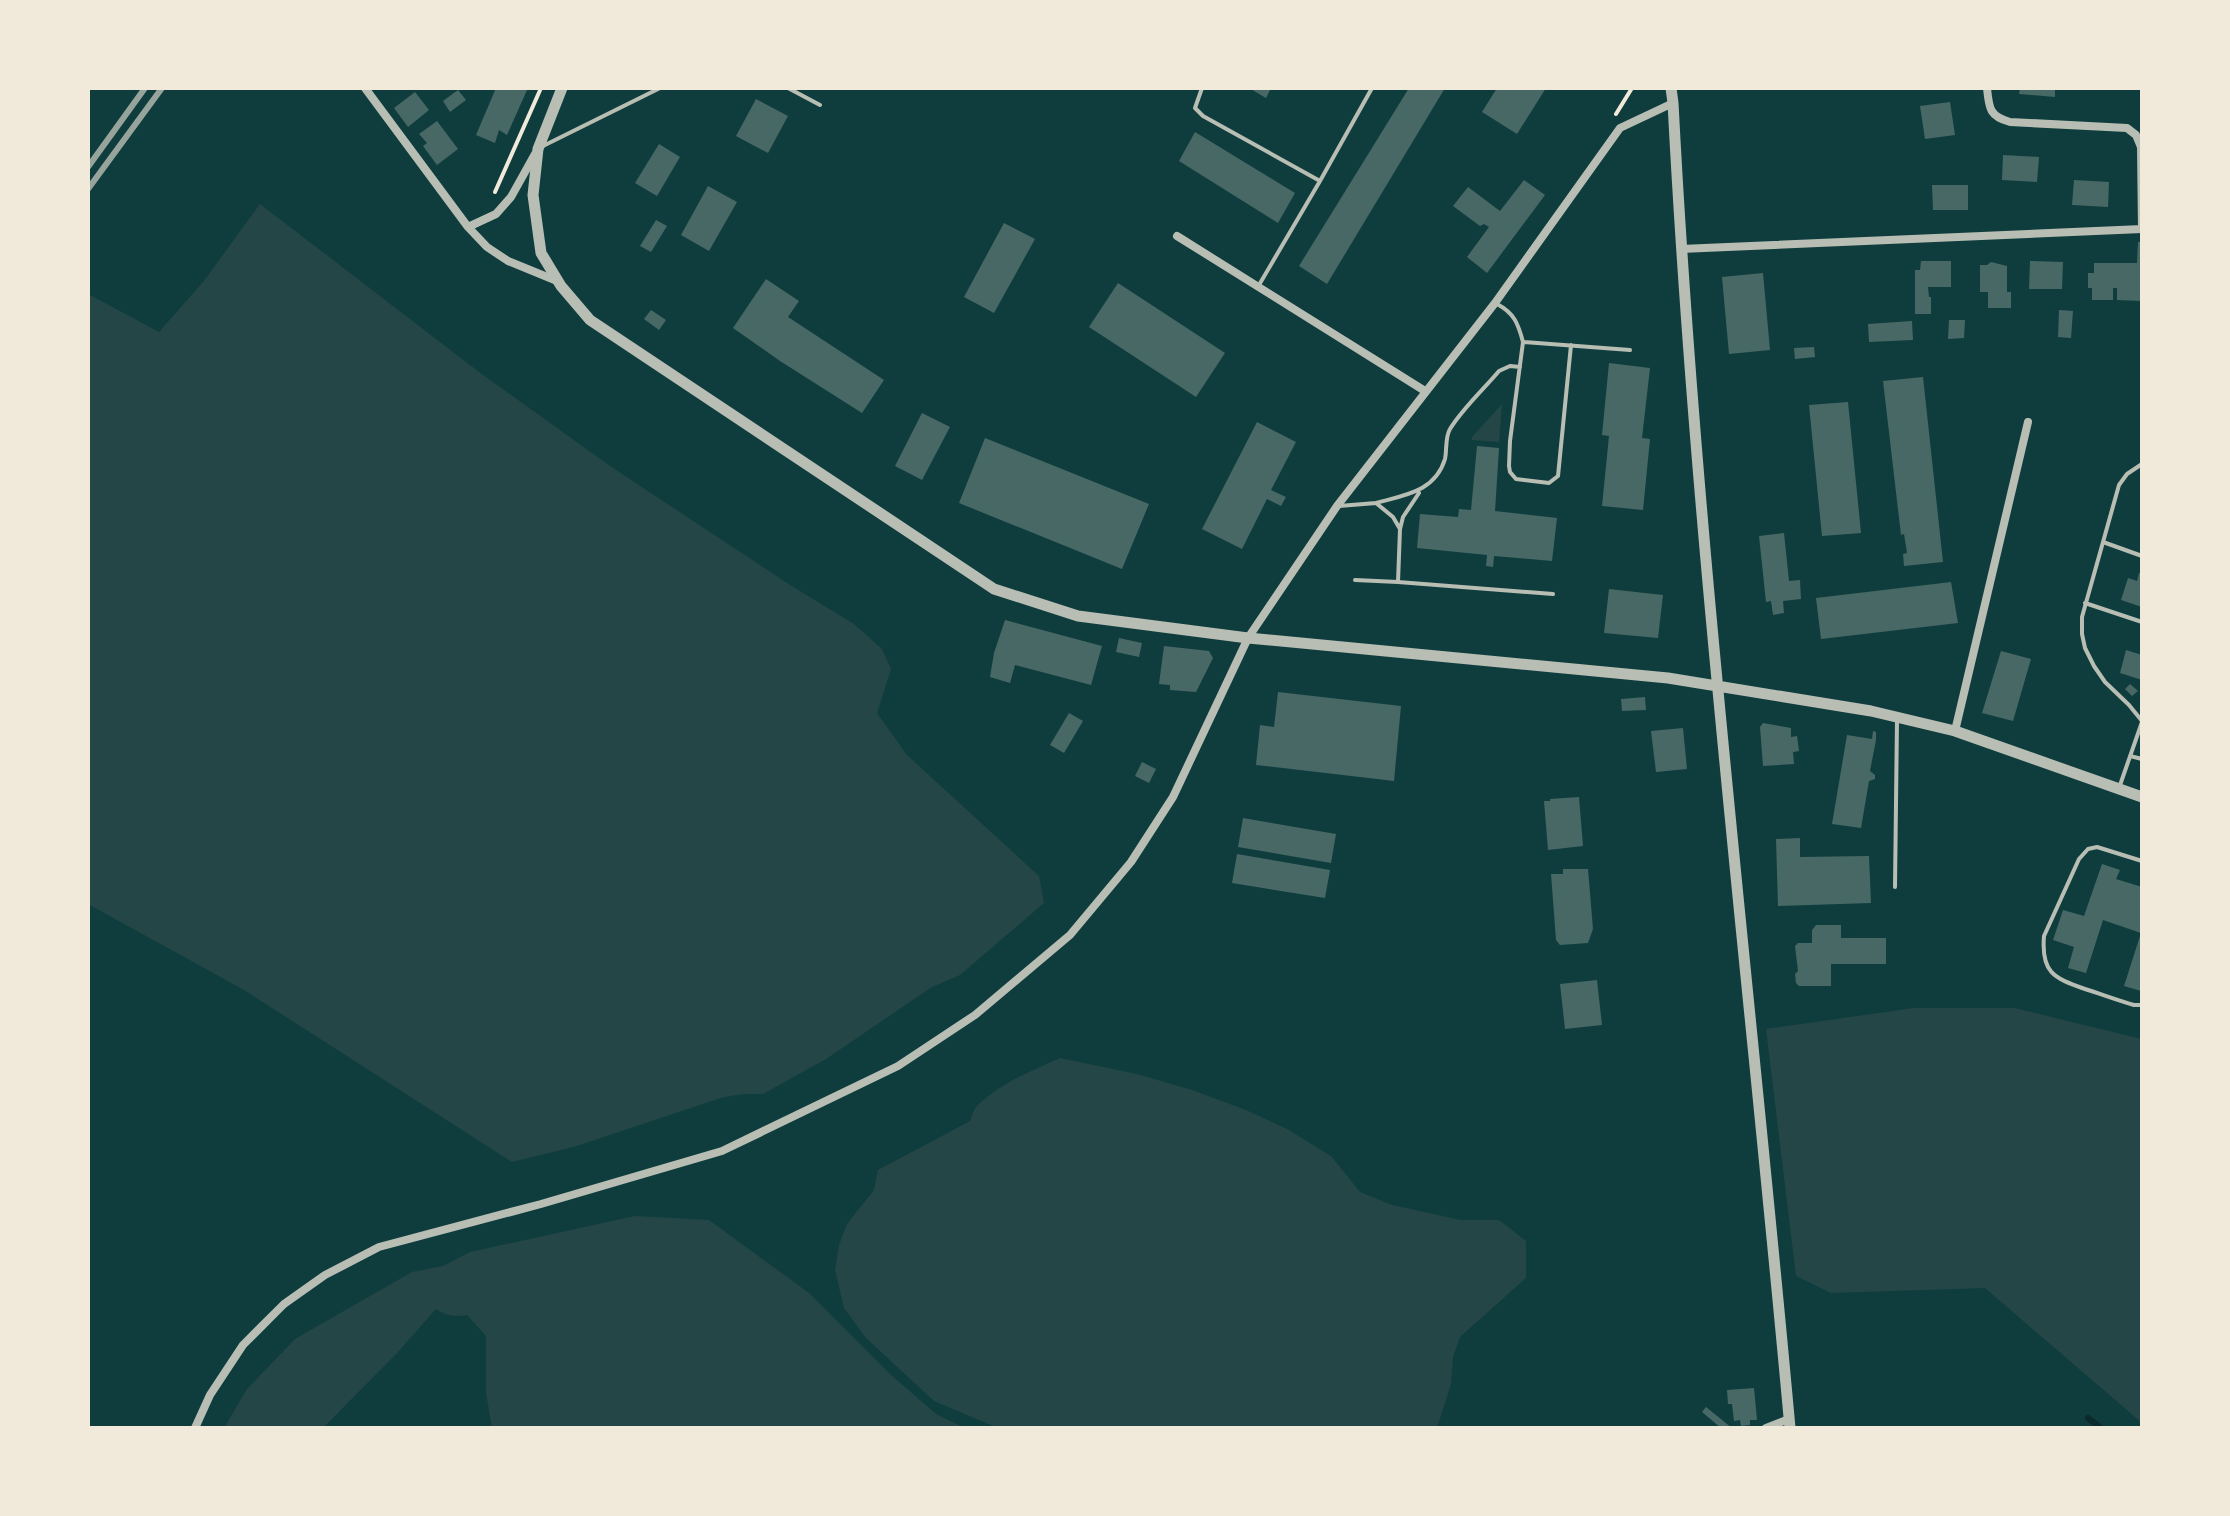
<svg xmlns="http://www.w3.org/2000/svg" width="2230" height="1516" viewBox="0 0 2230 1516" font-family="'Noto Sans',sans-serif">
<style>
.green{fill:#244646}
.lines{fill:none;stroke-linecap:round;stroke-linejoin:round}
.stream{stroke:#0a2a2b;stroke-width:6}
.building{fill:#486865}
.path{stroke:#f1e9da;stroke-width:4}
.service{stroke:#b8beb3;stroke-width:4}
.minor{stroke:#b8beb3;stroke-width:8}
.tertiary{stroke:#b8beb3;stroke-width:11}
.rail{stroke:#97a49c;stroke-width:6}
</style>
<rect width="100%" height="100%" fill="#0f3d3e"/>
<path class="green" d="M260 204 479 372 613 468 790 585 854 624 882 649 891 669 877 713 907 755 1039 876 1044 903 960 975 932 987 826 1059 763 1094H744L724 1097 577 1146 512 1162 244 990 88 904V294L159 332 203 282Z
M1502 404 1499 442 1472 440V437Z
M1914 1008H2014L2142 1039V1423L1985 1288 1831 1293 1796 1276 1766 1029Z
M1060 1058 1137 1074 1192 1090 1246 1110 1287 1129 1331 1156 1360 1192 1392 1205 1461 1220H1499L1526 1241V1278L1460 1337 1453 1357 1451 1384 1437 1428H998L934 1401 866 1338 844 1308 835 1270 839 1245 847 1224 874 1190 878 1170 970 1121C972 1115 974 1108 979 1104 1001 1083 1033 1070 1060 1058Z
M635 1216 709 1220 809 1293 890 1374 936 1414 965 1428H492L486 1393V1336L467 1315C454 1317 447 1316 436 1309L397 1353 323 1428H224L247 1389 295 1339 412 1272 443 1266 470 1252Z"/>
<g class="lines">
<path class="stream" d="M2088 1418 2101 1428"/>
</g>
<path class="building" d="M496 88H522L527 90 507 135 499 130 495 143 476 135Z
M1249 88H1271L1266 98Z
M1409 88H1445L1327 284 1299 266Z
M1497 88H1546L1517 134 1482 112Z
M2020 88H2055V97L2019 94Z
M458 90 466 100 450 112 443 101Z
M415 92 429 110 408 127 394 108Z
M756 99 788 116 768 153 736 136Z
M1950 102 1955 135 1925 139 1920 106Z
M437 121 458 149 437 165 423 146 427 143 419 134Z
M1195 132 1295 193 1278 223 1179 161Z
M659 144 680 157 657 196 635 183Z
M2003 155 2039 157 2037 182 2002 180Z
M1524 180 1545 195 1487 273 1467 257 1489 227 1484 224 1480 226 1453 206 1468 187 1500 211Z
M2074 180 2109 182 2108 207 2072 205Z
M1932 185H1968V210H1933Z
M708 186 737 202 709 251 681 235Z
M656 220 667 226 651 252 640 246Z
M1004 223 1035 239 994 313 964 297Z
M2138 242H2142V301L2117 300V288H2113V300H2092V288H2088V273H2094V263H2137Z
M1921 261H1951V287H1928L1929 297H1931V314H1915V270H1920Z
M2030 261 2063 262 2062 289H2029Z
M1991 262 2007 266V292H2011V308H1988V292H1980V265H1987Z
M1763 273 1770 350 1729 354 1722 277Z
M766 279 799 301 788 317 884 380 862 413 780 361 733 328Z
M1118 283 1225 353 1196 397 1089 327Z
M651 310 666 320 659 330 644 319Z
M2059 310 2073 311 2071 338 2058 337Z
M1949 320H1965L1964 338 1948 339Z
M1912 321 1913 340 1869 342 1868 324Z
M1814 347 1815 357 1795 359 1794 348Z
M1609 363 1650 368 1642 438 1650 439 1643 510 1602 506 1609 436 1602 435Z
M1923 377 1943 562 1904 566 1903 554 1907 553 1904 534 1901 535 1883 381Z
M1848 402 1861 533 1822 536 1809 405Z
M922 413 950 427 922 480 895 466Z
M1257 422 1296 442 1271 490 1286 497 1281 506 1267 499 1242 549 1202 529Z
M985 438 1149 504 1122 569 959 503Z
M1477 446 1499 448 1495 511 1557 518 1552 561 1494 556 1493 567 1486 566 1487 555 1417 548 1420 514 1458 517 1459 509 1471 510Z
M1784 533 1789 581 1800 580 1801 599 1783 601 1784 613 1773 615 1771 601 1766 602 1759 536Z
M2139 573H2142V607L2121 600 2128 578 2137 581Z
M1951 582 1958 623 1821 639 1816 598Z
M1609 589 1663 595 1658 638 1604 633Z
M1005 620 1102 646 1091 685 1015 665 1010 683 990 677 994 653Z
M1119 638 1142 643 1139 657 1116 652Z
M1164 646 1209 651 1213 658 1196 692 1170 690V685L1159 684Z
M2126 650 2142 655V680L2120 673Z
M2001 651 2031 659 2013 721 1982 713Z
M2130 684 2138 691 2132 696 2125 689Z
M1278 692 1401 706 1394 781 1256 765 1260 725 1274 727Z
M1645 697 1646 710 1622 711 1621 699Z
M1069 713 1083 721 1064 753 1050 745Z
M1763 723 1791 728V737L1797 736 1799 751 1793 752 1794 764 1763 766 1760 727Z
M1683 728 1687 769 1656 772 1651 731Z
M1873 731 1876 732V740L1870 771 1875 775V779L1869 781 1861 828 1832 824 1847 735 1872 739Z
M1142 762 1156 769 1149 783 1135 776Z
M1579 797 1583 846 1548 850 1544 801H1550V799Z
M1243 818 1336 834 1331 863 1238 847Z
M1800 838V857L1869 856 1871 903 1778 906 1776 839Z
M1237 854 1330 870 1325 898 1232 883Z
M2102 864 2120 870 2116 879 2142 887 2141 991 2124 986 2141 933 2103 920 2086 973 2068 968 2074 947 2053 940 2063 910 2084 916Z
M1563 869H1588L1593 929 1588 943 1560 945 1556 940 1551 874H1563Z
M1816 925H1841V938H1886V964H1831V986H1799L1796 983 1795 974 1798 971 1795 946 1798 943H1812V930Z
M1597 980 1602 1025 1565 1029 1560 984Z
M1754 1388 1757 1420H1750V1425L1741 1426 1740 1420 1734 1421 1732 1404H1728L1727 1390Z
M1706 1407 1732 1428H1721L1702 1412Z"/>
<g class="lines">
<path class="path" d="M1616 114 1632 88
M495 192 541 88"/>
<path class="service" d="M788 88 820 105
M1202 88 1195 108 1203 116 1320 181
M543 146 660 88
M1259 285 1320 181 1372 88
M1497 304C1514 313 1518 323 1523 342L1510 441 1509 466 1510 472 1516 479 1549 483 1558 476 1571 345
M1524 342 1630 350
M2142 464 2127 474 2119 485 2082 617V634L2085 648 2094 666 2105 682 2129 705 2142 721
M1376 503C1404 495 1435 492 1445 459 1447 450 1445 437 1450 429 1463 408 1483 390 1499 371L1510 366 1520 367
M1339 506 1376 503 1393 517 1400 529 1398 582 1553 594
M1400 529 1403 517 1419 493
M2103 542 2142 556
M1355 580 1398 582
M2085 603 2142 622
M2130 756 2142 759
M2119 788 2142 722
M2142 861 2097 847 2088 849 2079 859 2044 936C2041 972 2053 978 2085 989 2101 994 2117 1000 2134 1005H2142
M1895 887 1897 720"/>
<path class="minor" d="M365 88 468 227 487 247 508 261 557 281
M1987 88C1989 108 1989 116 2010 122L2127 128 2136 135 2141 147 2142 229
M468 227 496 214 511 197 535 154
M1177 236 1425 391
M1681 249 2142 229
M1955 731 2028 422
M195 1428 210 1395 243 1345 284 1304 325 1275 379 1247 541 1204 722 1151 898 1066 975 1015 1070 935 1131 862 1173 797 1248 638 1337 506 1495 303 1620 128 1673 103
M1766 1428 1789 1419"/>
<path class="tertiary" d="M562 88 538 149 533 195 541 253 561 286 590 320 994 589 1078 616 1248 638 1668 678 1871 711 1955 731 2142 797
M1671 88 1673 103C1696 546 1750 986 1790 1428"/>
<path class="rail" d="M88 167 145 88
M88 189 162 88"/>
</g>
<rect width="2230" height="1516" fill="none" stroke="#f1e9da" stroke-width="180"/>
</svg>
